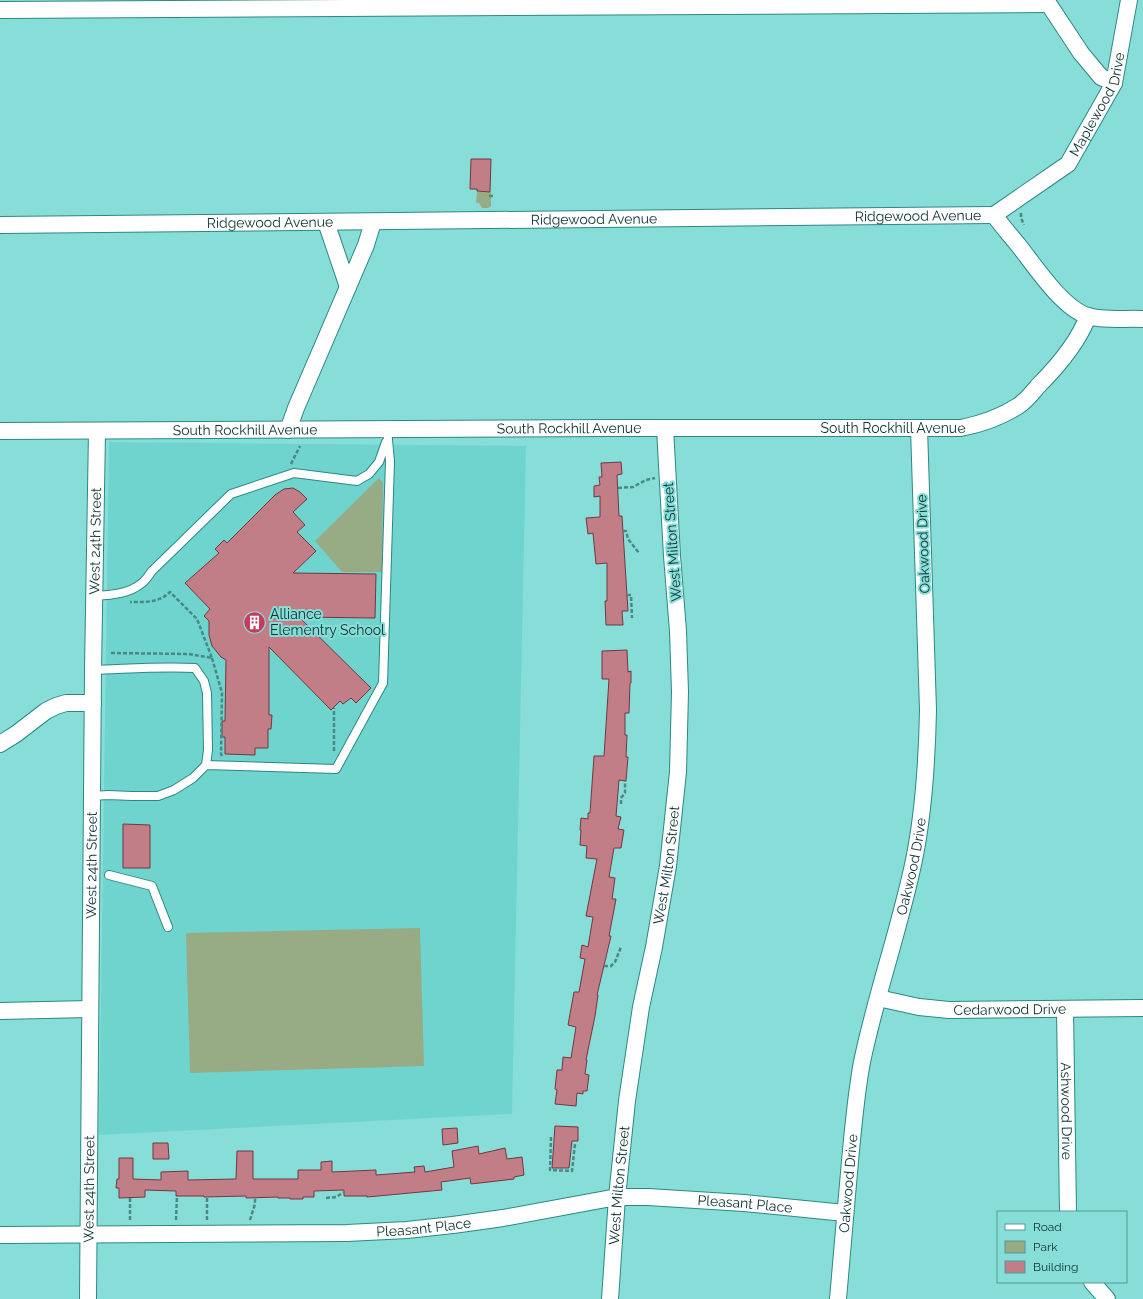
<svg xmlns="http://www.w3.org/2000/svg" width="1143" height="1299" viewBox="0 0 1143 1299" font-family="Raleway,sans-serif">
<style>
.built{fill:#6fd4ce}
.green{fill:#97ab85}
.building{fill:#c27e87;stroke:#733641}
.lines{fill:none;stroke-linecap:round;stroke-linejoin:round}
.service-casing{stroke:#2b8883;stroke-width:10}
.minor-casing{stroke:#2b8883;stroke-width:18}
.path{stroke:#498985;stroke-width:2.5;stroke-dasharray:4 2;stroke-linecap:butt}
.service{stroke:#fff;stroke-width:8}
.minor{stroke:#fff;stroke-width:16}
.labels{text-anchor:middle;stroke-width:4;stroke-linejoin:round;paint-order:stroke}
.street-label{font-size:14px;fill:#0a312f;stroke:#87ded8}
.poi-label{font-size:14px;fill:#0a312f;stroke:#87ded8;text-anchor:start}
</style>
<rect width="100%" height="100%" fill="#87ded8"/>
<path class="built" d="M109 442 526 446 512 1114 99 1135Z"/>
<path class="green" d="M477 192H491V206L488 208H482L479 203H476Z
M379 478 383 483 382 572H342L315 541Z
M420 928 424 1066 190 1073 186 933Z"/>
<path class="building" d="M471 159H491L490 192 477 191V189H470Z
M621 462 622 474 617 475 619 516H622L628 611H622L623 625H606L605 601H607V563L596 564 593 533 588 534 586 518 600 517V496L594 497V486L600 485 599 477H602L601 463Z
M293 488 300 492 307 499 293 512 305 525 297 532 316 551 293 573 376 574 375 618 299 617 371 688 356 703 351 698 343 704 340 701 331 710 269 647V715H272L271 729H268V748H255V755L225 754V737H222V721H225L226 660 221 657 212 646 209 635V621L204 616 210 609 185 583 219 553 215 549 224 540 227 543 275 495 284 489Z
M627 650 628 672 631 671V683H630L629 713H625V735H627L626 757H628L626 781 619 780 616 816 621 817 618 829 624 830 621 848H614L609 877 615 878 612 899H616L609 936H611L597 995H598L595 1016 586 1060H587L585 1074 589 1075 587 1091H583V1094L577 1093 576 1106 555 1104 557 1090 555 1089 557 1070H562L563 1057 571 1058 576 1027 568 1025 574 992H579L585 959 580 958 582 945 588 947 593 917 586 916 597 859 586 858 587 846 580 845 581 830H580L581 818 588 819V813H590L594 756H604L609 679H602V651Z
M123 824 150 825V868H123Z
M555 1126 578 1127V1141H572L569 1168H552Z
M457 1128 458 1143 443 1145 442 1129Z
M153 1143H168L169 1159H153Z
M478 1146 479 1154 505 1148 507 1159 522 1157 524 1175 514 1177V1179L471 1184 470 1178 441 1182 442 1190 367 1197V1196H344V1190L314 1191V1197H303V1199H290V1198H278V1197L246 1198V1196L204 1197V1196H176V1191L145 1190V1197L119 1198V1188H116L117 1179H119V1158H133V1179L161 1180V1172L188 1171V1180L236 1179 237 1151H253V1179H298V1170H321V1162L332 1161V1172L376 1170V1175L415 1172 414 1167 424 1166 425 1172 454 1167 452 1151Z"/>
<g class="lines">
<defs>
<path id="service" d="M95 596C111 595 129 594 142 583 146 580 149 575 152 571L231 494 294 473 357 481 369 474 379 462 386 442
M206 765 336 769 383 683 390 461 387 429
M92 796 108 795 132 796H158L174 790 193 778 206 765 208 750 207 693 204 681 195 668C161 666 127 669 93 670
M109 875 152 886 168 927"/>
<g id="minor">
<path d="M1046 0 1081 53 1101 77 1114 83"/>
<path d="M0 10 1048 4"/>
<path id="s1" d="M994 215 1068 164 1114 83 1129 0"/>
<path d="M994 215C1002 226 1011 236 1019 246 1035 266 1063 309 1088 316 1105 321 1125 318 1143 319"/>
<path d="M326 222 348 287"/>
<path id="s2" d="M0 225 994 215"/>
<path d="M288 430 296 408 366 245 373 222"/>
<path id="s3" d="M0 431 613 428H961C981 424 1001 417 1018 406 1026 401 1032 393 1038 386 1058 366 1078 343 1088 316"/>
<path d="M0 744 16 734 46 711 56 706 66 703H93"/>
<path id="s4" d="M878 998 919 1007 949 1010 1143 1008"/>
<path id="s5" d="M1065 1009 1068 1212"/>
<path d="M0 1011 90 1009"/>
<path id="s6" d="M0 1235 347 1233 407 1230 453 1225 503 1218 617 1197H648L744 1203 845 1213"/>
<path d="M1092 1282 1107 1299"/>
<path id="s7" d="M88 1299 93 670 97 431"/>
<path id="s8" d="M610 1299 617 1197 627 1101 641 1007 654 947 668 866 678 772 680 692 678 631 672 556 665 428"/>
<path id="s9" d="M838 1299C842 1253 846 1207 850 1161 853 1128 856 1094 862 1062 876 994 900 928 914 860 924 811 927 760 928 710L919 428"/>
</g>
</defs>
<use href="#service" class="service-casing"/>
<use href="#minor" class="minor-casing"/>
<path class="path" d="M489 196H494
M1021 213V218L1024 225
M291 464 300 446
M618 488 633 487 646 480 655 478
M623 531H626L628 539 639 553
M627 595H631L632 618
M111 653 189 654 212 658 197 619 170 592C159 603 145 602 130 602
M212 658 222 693 221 754 222 756
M334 751V708
M621 804V798L625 793V781
M604 966H611L615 962 621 947
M551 1137 550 1170 572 1171 575 1144
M326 1198 336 1197 344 1192
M130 1220V1198
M176 1220 177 1196
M207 1220V1197
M250 1220 255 1204V1197"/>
<use href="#service" class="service"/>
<use href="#minor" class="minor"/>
</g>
<defs>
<symbol id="building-disc" viewBox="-11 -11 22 22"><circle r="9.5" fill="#c9395d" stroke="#87ded8"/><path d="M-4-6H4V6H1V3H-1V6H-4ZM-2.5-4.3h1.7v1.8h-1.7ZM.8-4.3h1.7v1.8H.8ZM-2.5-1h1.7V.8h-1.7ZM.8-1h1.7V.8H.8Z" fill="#fff"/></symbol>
</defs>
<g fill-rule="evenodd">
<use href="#building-disc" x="242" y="610" width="25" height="25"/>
</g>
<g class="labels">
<g class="street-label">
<text dy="5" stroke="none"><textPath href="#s1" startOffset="157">Maplewood Drive</textPath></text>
<text dy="5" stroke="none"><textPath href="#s2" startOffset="918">Ridgewood Avenue</textPath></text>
<text dy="5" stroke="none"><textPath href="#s2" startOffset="594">Ridgewood Avenue</textPath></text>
<text dy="5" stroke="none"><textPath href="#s2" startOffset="270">Ridgewood Avenue</textPath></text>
<text dy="5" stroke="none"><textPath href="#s3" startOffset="893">South Rockhill Avenue</textPath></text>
<text dy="5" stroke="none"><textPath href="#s3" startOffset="569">South Rockhill Avenue</textPath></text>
<text dy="5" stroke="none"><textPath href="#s3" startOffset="245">South Rockhill Avenue</textPath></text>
<text dy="5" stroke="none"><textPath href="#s7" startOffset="758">West 24th Street</textPath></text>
<text transform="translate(672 542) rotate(-94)" y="5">West Milton Street</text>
<text transform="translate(923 544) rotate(-92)" y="5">Oakwood Drive</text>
<text dy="5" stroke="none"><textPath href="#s7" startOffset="434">West 24th Street</textPath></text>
<text dy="5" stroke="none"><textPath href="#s8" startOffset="438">West Milton Street</textPath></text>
<text dy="5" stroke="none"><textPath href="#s9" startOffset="440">Oakwood Drive</textPath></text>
<text dy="5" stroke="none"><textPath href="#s4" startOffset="133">Cedarwood Drive</textPath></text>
<text dy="5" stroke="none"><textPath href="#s5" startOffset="102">Ashwood Drive</textPath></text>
<text dy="5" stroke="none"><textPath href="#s9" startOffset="116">Oakwood Drive</textPath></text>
<text dy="5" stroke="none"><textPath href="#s8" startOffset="114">West Milton Street</textPath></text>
<text dy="5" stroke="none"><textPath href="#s7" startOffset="110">West 24th Street</textPath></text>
<text dy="5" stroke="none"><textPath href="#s6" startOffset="748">Pleasant Place</textPath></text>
<text dy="5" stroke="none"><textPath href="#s6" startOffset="424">Pleasant Place</textPath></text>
</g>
<g class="poi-label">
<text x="270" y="619">Alliance<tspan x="270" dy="16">Elementry School</tspan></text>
</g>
</g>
<rect x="997" y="1211" width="130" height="72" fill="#87ded8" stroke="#559994"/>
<rect x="1005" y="1224" width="20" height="6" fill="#ffffff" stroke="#559994"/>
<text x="1033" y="1231" font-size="12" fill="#0a312f">Road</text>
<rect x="1005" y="1241" width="20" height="12" fill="#97ab85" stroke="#559994"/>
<text x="1033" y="1251" font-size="12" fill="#0a312f">Park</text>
<rect x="1005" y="1261" width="20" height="12" fill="#c27e87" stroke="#559994"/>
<text x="1033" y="1271" font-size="12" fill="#0a312f">Building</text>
</svg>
